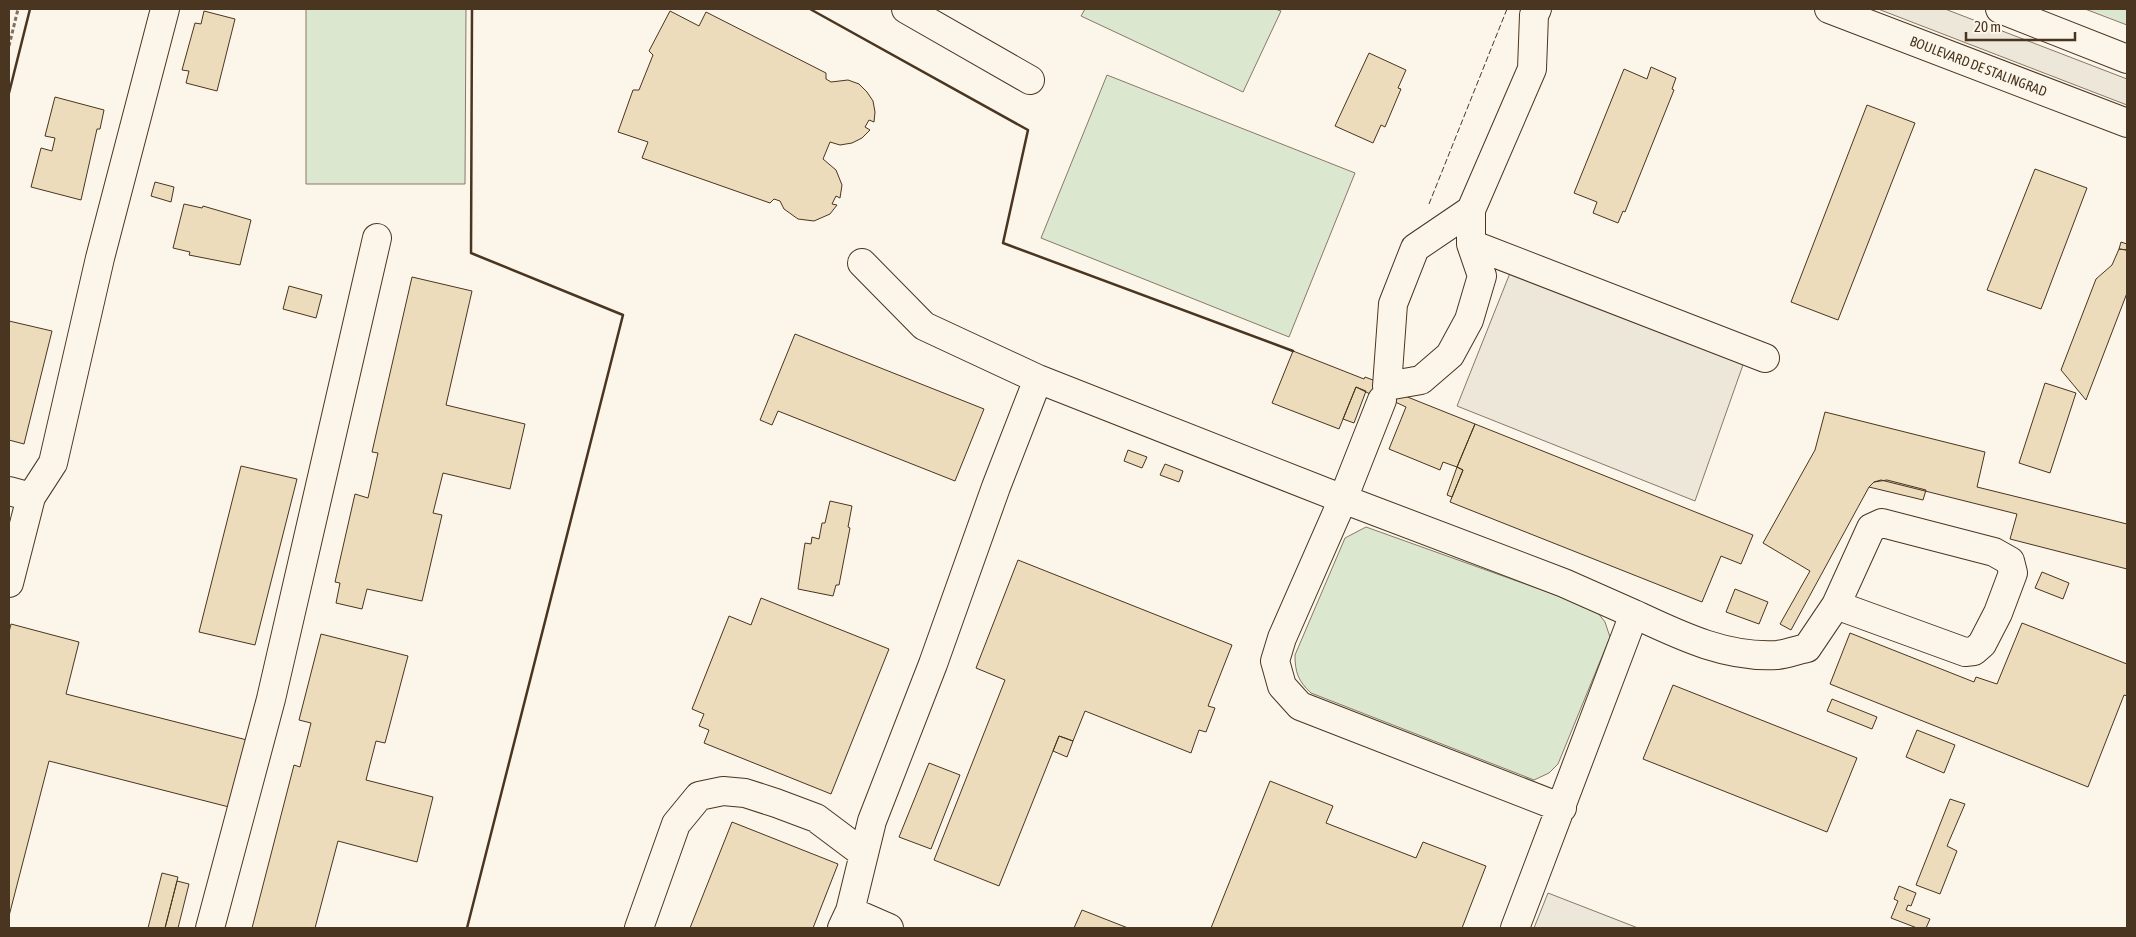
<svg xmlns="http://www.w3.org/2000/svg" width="2136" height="937" viewBox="0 0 2136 937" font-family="'Asap Condensed',sans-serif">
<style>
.green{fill:#dce7d0;stroke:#887966}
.parking{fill:#ede7d9;stroke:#887966}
.building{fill:#ecdcbc;stroke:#4a3520}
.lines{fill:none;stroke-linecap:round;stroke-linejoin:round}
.minor-casing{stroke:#4a3520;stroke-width:30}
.major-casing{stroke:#4a3520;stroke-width:30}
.path{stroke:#7f6f5c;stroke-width:3;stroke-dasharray:4 2.5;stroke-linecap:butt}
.minor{stroke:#fbf6e9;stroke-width:28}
.major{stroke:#fbf6e9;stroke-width:28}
.fence{stroke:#4a3520;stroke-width:1;stroke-dasharray:6 2.5;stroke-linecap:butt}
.wall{stroke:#4a3520;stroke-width:2.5}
.labels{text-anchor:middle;stroke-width:4;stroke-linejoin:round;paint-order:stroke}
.street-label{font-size:14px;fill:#4a3520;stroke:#fbf6e9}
</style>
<rect width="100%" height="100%" fill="#fbf6e9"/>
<path class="green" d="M306 9H466L465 184H306Z
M1085 9H1275L1281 11 1243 92 1081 16Z
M2085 9H2127V25Z
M1107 75 1355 173 1289 337 1041 238Z
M1366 527 1595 609 1605 622 1610 637 1558 764 1549 773 1534 780 1311 693C1298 681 1295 672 1295 655L1345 538Z"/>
<path class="parking" d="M1878 9H1945L2127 79V105Z
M1512 268 1744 362 1695 501 1457 406Z
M1548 893 1638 928H1534Z"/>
<path class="building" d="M204 11 235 19 217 91 186 83 189 71 182 70 195 23 201 24Z
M670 11 699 26 706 12 826 73V79L831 82 848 80 859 84 867 92 873 101 875 112 874 122 869 120 865 127 870 130 862 138 852 143 840 145 830 142 823 159 836 170 842 185 840 198 836 196 832 204 837 205 830 214 814 221 798 219 784 209 780 201 774 199 770 203 642 158 648 142 618 132 633 90H639L653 55 649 51Z
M1369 53 1406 70 1398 88 1401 89 1385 127 1381 125 1373 143 1335 126Z
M1651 67 1676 78 1672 89 1674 90 1625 212 1623 211 1618 223 1593 213 1597 202 1574 193 1624 69 1647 79Z
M55 97 104 110 100 129H97L81 200 31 187 41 148 52 151 55 138 45 136Z
M1867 105 1915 123 1838 320 1791 302Z
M2035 169 2087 188 2041 309 1987 290Z
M155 182 174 187 171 202 151 196Z
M184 204 202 208 203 206 251 220 240 265 189 255 190 252 173 248Z
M2121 242 2127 244V250L2119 249Z
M2119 249 2127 250V293L2086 400 2061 370 2096 279 2112 265Z
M412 277 472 291 446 405 525 424 510 489 443 473 433 513 442 515 422 601 367 589 362 609 336 603 340 583 335 582 355 494 368 498 378 453 372 452Z
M289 286 322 295 316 318 283 309Z
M9 321 52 331 24 444 9 440Z
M795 334 984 409 955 481 778 411 772 425 760 420Z
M1293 351 1364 379 1365 377 1407 393 1405 396 1475 424 1457 467 1443 462 1440 470 1389 449 1406 407 1393 401 1382 400 1356 387 1339 429 1272 403Z
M2045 383 2076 393 2050 473 2019 463Z
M1356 387 1366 391 1354 423 1343 419Z
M1825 412 1985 452 1977 487 2127 524V569L2010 539 2017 514 1881 480 1874 482 1869 487 1791 630 1780 624 1810 571 1763 543 1815 450Z
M1475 424 1753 535 1741 564 1721 556 1702 602 1450 502 1463 470 1457 467Z
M1128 450 1147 457 1142 468 1124 461Z
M1165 464 1183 471 1179 482 1160 475Z
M241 466 297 479 255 645 199 632Z
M1457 467 1463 470 1452 497 1447 495Z
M1887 480 1926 490 1923 500 1869 487 1874 482Z
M830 501 852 506 848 527 850 528 839 585H836L833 596 798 589 805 543 811 544 812 537 819 539 822 523H825Z
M1018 560 1232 645 1208 706 1215 708 1206 732 1199 730 1191 753 1085 711 1073 741 1059 736 999 886 934 860 1005 680 976 668Z
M2042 572 2069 583 2063 599 2035 588Z
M1735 589 1768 602 1759 624 1726 612Z
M761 598 889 649 831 794 704 743 709 730 699 726 704 714 692 709 729 616 751 625Z
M2022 623 2127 664V696L2124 695 2088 787 1830 684 1850 633 1974 682 1976 677 1997 684Z
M11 624 79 642 66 694 247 740 229 807 49 761 9 916V632Z
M321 634 408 656 385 743 376 741 366 780 433 797 417 862 338 841 315 928H252L294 765 300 767 311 723 299 720Z
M1673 685 1857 758 1827 832 1643 759Z
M1832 699 1877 717 1872 729 1827 711Z
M1917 730 1955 745 1944 773 1906 757Z
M1059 736 1073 741 1067 757 1053 751Z
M929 763 960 775 931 849 899 837Z
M1270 781 1333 806 1326 823 1416 858 1423 842 1486 866 1462 928H1211Z
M1950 799 1965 804 1947 846 1957 851 1940 894 1916 885Z
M732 822 838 864 813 928H690Z
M162 873 178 877 165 928H148Z
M177 881 189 884 178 928H165Z
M1899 886 1916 893 1911 906 1908 905 1906 910 1930 919 1926 928H1917L1891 918 1898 901 1894 899Z
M1082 910 1128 928H1074Z"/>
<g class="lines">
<defs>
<path id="minor" d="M906 9 1030 80
M1471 210 1415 248 1393 304 1387 386 1421 380 1450 355 1469 320 1482 276 1471 244V210L1532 69 1534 15 1537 9
M1471 244 1765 358
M862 263 924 326 1038 379
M1382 400 1343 499 1282 638 1275 661 1282 686 1300 706 1562 808
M9 491 31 497 9 583
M31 497 53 463 100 258 165 9
M1634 614C1679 635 1725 658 1777 655 1787 654 1797 650 1807 648L1836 605 1871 528 1882 523 1994 552 2010 561 2013 573 1998 613 1982 644 1974 651 1965 652 1836 605
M850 911 889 928
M210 928 271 699 377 238
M639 928 676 824 699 796 723 791 745 793 776 803 816 818 864 854
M842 928 850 911 872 821 933 664 996 487 1038 379 1343 499 1564 583 1634 614 1515 928"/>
<g id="major">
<path id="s1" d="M1829 9 2127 123"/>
<path d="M2000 9 2127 59"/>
</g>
</defs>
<use href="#minor" class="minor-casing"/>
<use href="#major" class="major-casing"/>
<path class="path" d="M9 46 18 9"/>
<use href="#minor" class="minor"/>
<use href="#major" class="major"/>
<path class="fence" d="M1429 204 1507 9"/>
<path class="wall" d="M810 9 1028 130 1003 243 1293 351
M9 93 30 9
M467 928 623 315 471 253 472 9"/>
</g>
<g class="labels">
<g class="street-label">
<text dy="5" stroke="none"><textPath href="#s1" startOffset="160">BOULEVARD DE STALINGRAD</textPath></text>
</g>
</g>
<rect width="2136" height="937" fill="none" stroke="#4a3520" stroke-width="20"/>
<path d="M1966 32v8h109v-8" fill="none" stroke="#4a3520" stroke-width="2.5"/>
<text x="1974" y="32" font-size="15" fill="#4a3520" stroke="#fbf6e9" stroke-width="4" paint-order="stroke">20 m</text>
</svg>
